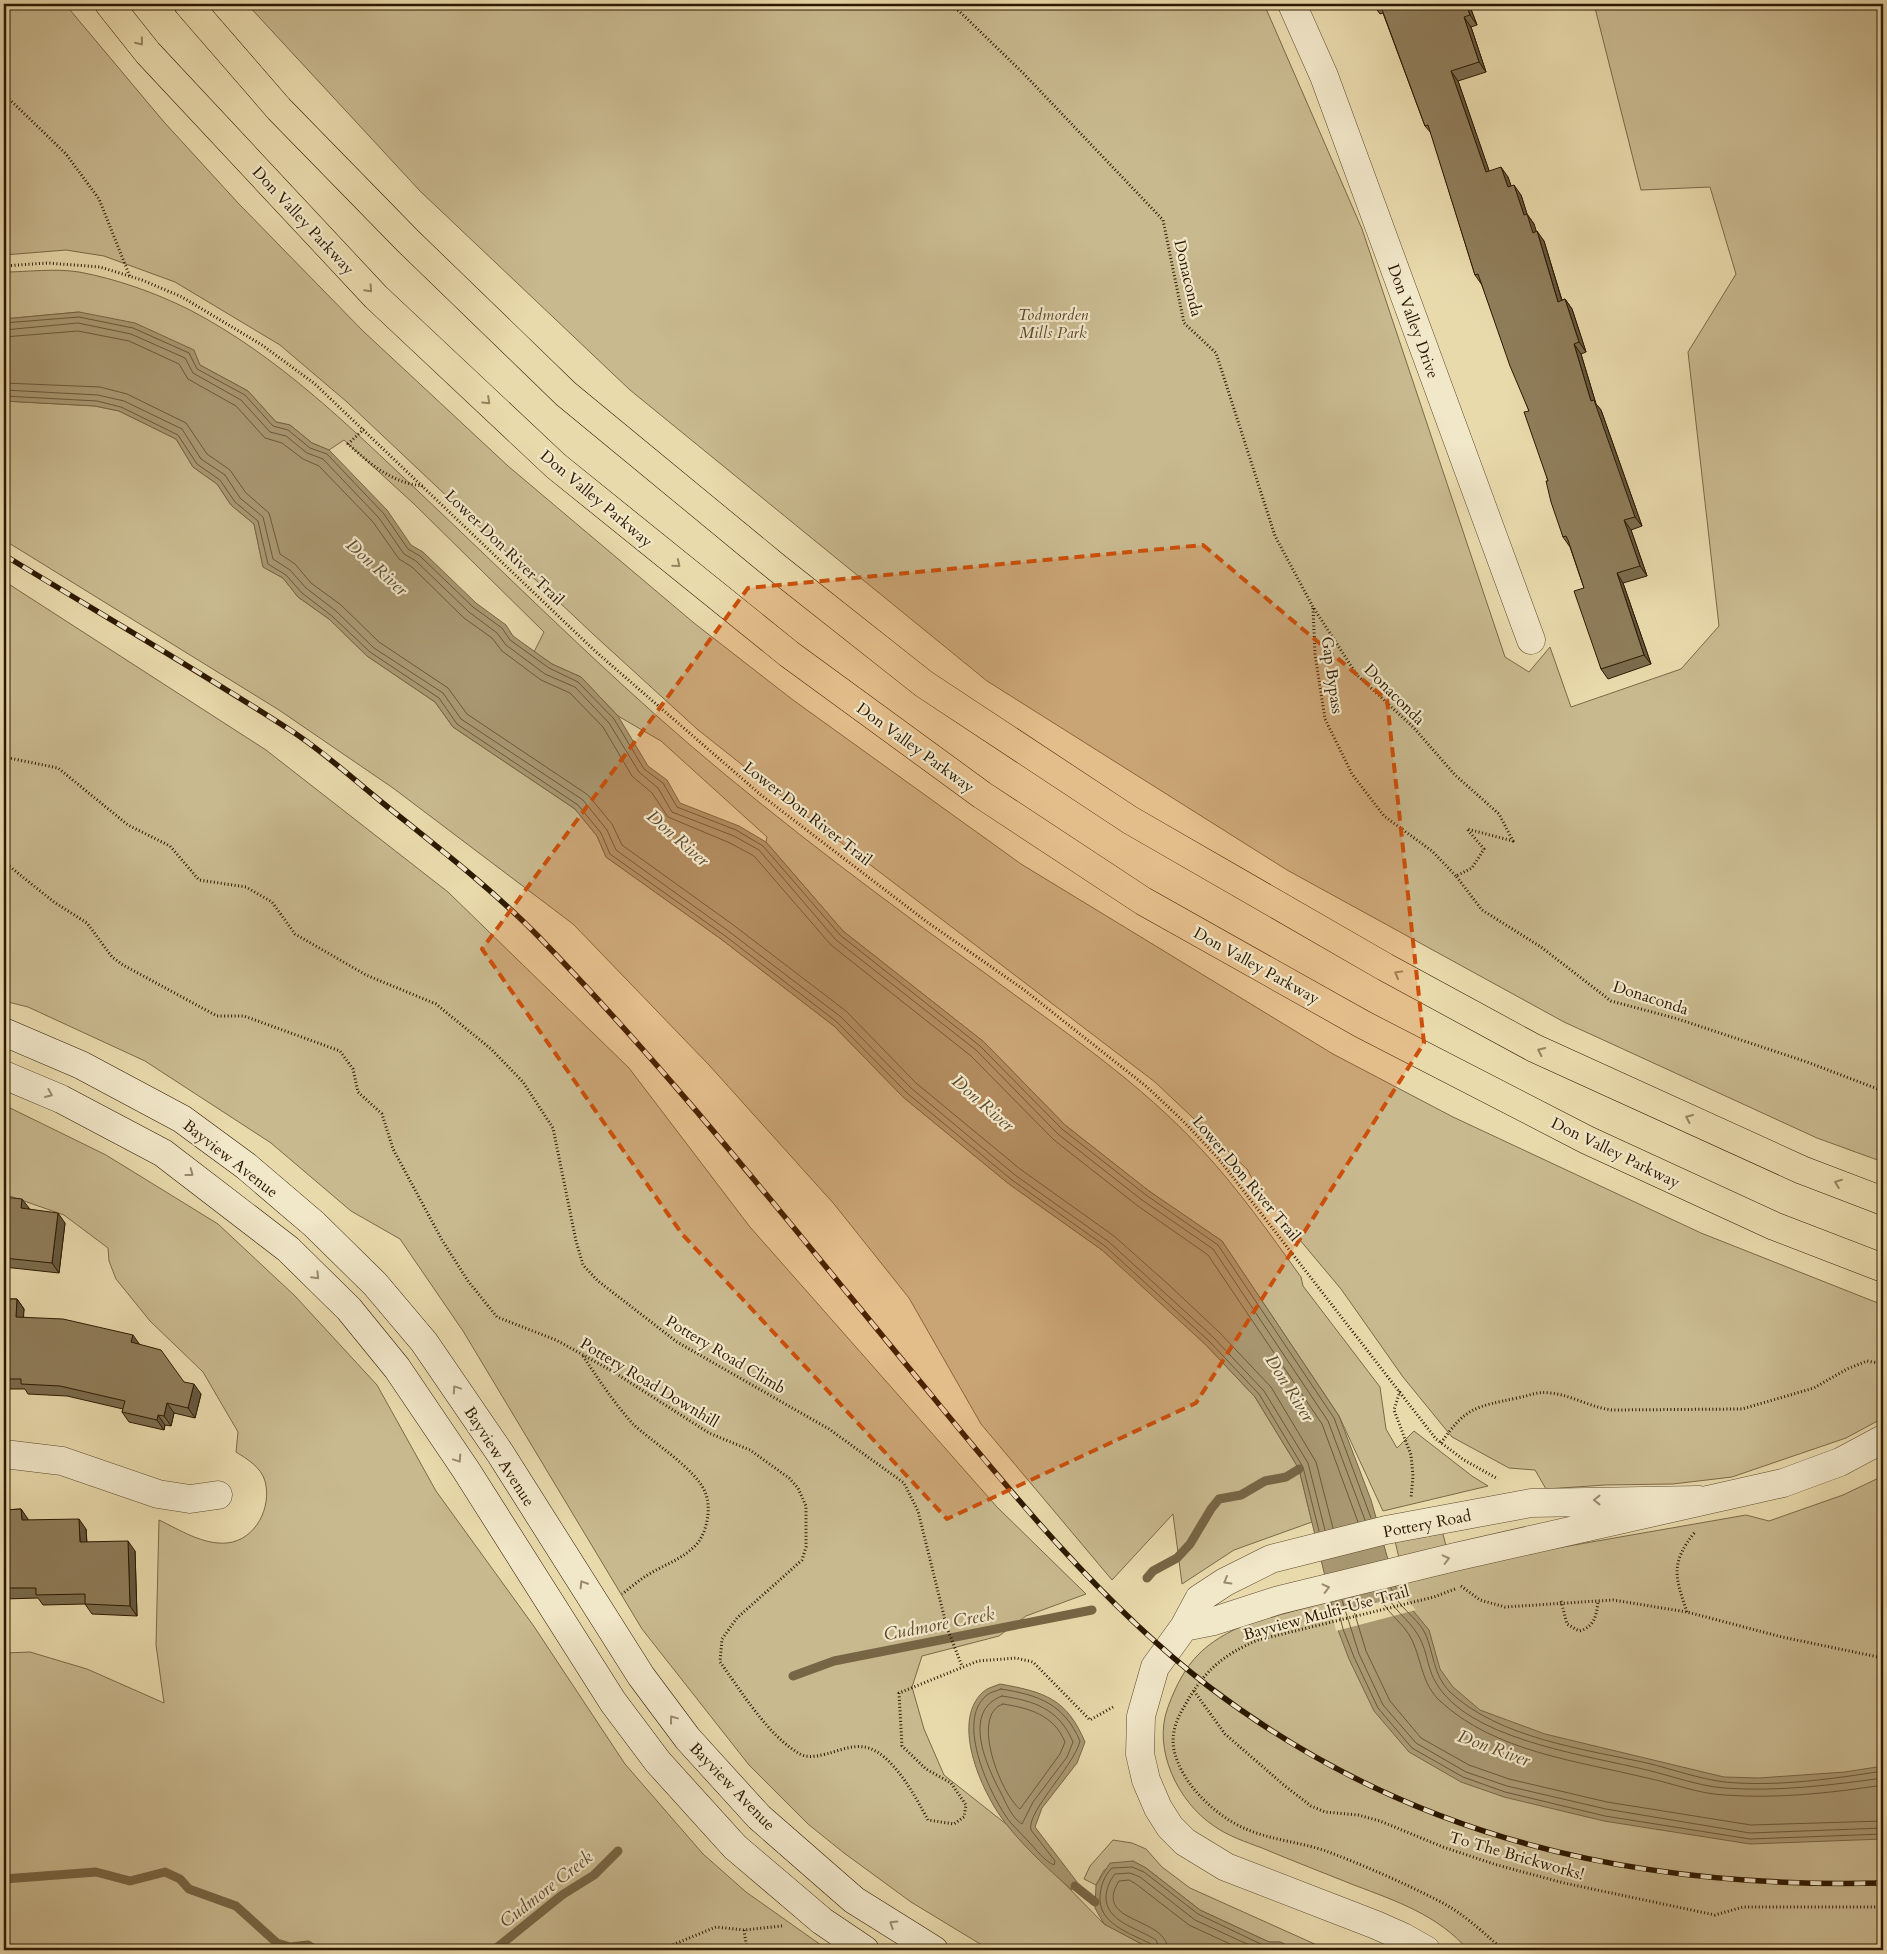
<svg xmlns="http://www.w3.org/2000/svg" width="1887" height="1954" viewBox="0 0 1887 1954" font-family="Cardo,serif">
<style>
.green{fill:#c9b98f;stroke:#7b6848}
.water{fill:#a99872;stroke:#776545}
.pier{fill:#e9daac}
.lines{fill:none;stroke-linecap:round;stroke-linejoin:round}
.shore{stroke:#6b583a;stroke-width:1}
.stream{stroke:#776545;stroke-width:9}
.minor-casing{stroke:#5c482c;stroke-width:29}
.tertiary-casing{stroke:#5c482c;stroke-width:29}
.secondary-casing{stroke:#2d1801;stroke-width:29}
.motorway-casing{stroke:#2d1801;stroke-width:29}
.path{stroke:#2d1801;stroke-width:3;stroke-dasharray:1 2.5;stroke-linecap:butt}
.minor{stroke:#f1e7c9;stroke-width:28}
.tertiary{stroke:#f1e7c9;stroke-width:28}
.secondary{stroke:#f1e7c9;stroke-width:28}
.motorway{stroke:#e9daac;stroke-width:28}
.rail-casing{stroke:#2d1801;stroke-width:5.5}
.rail{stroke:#f1e7c9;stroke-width:4;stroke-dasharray:11;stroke-linecap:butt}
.wall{fill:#7b6c4d;stroke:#2d1801}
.shaded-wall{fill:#64583f;stroke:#2d1801}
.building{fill:#8f7d5a;stroke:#2d1801}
.oneway{stroke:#94835f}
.oneway2{stroke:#998a6f}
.marked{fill:#cc4f0a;fill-opacity:0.2;stroke:#cc4f0a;stroke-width:4;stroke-dasharray:10 6;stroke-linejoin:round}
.labels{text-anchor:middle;stroke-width:4.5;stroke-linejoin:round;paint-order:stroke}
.street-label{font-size:16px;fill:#2d1801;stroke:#f1e7c9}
.park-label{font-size:16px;font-style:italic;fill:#5c482c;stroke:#f1e7c9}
.water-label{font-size:18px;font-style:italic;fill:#5f4b2e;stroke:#f1e7c9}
</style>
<rect width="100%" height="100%" fill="#e9daac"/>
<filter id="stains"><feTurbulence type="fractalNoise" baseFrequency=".004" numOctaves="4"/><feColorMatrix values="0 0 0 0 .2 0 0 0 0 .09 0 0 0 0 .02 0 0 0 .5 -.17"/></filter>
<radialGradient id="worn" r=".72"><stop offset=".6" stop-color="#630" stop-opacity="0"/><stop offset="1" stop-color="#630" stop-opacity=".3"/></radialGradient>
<path class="green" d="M4 4H65L164 122 239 204 363 331 508 466 694 623 793 700 1021 864 1333 1054 1453 1117 1701 1233 1883 1305V1418L1846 1438 1732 1477 1673 1484 1605 1485 1546 1489 1535 1470 1509 1468 1452 1437 1403 1377 1341 1289 1258 1190 1247 1169 1155 1082 818 825 697 729 593 634 347 402 280 345 175 282 104 256 66 250 4 255Z
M247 4H1264L1362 229 1505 657 1529 672 1550 647 1571 707 1681 669 1719 626 1688 352 1736 274 1710 187 1641 190 1594 4H1883V1162L1817 1138 1564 1022 1287 870 987 681 630 390 420 191Z
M4 272C28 272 55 268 79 272 117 279 156 293 190 310 278 356 348 425 420 493 509 577 597 665 690 745 786 827 887 902 989 976 1063 1031 1140 1082 1203 1151 1239 1190 1270 1234 1301 1277L1303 1286 1380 1387 1386 1429 1397 1448 1414 1431 1472 1476 1488 1486 1383 1511 1339 1416 1222 1241 1149 1191 1065 1125 984 1042 843 931 766 842 767 837 661 741 618 716 581 677 552 664 534 652 544 632 413 503 344 440 329 450 312 443 290 425 276 422 248 391 200 365 79 312 4 319Z
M4 401 95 406 119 411 176 439 193 467 217 484 231 505 254 524 263 567 283 578 298 597 329 619 367 656 435 702 453 727 575 809 597 836 606 857 721 939 834 1026 903 1097 1009 1184 1102 1250 1157 1299 1206 1345 1255 1397 1299 1469 1312 1522 1234 1550 1182 1584 1173 1514 1112 1580 981 1424 909 1298 834 1204 709 1065 573 924 393 788 279 710 4 540Z
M4 581 266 750 448 892 629 1068 750 1227 997 1507 1086 1594 1026 1616 999 1636 922 1656 912 1687 924 1729 944 1775 1006 1824 1104 1924 1153 1950H990L911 1902 844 1853 808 1824 749 1765 642 1629 463 1331 400 1239 351 1211 271 1143 145 1061 28 1007 4 1001Z
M4 1105 106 1155 218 1224 295 1296 377 1385 436 1491 533 1625 625 1764 703 1854 746 1892 828 1950H4V1653L30 1652 87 1669 164 1703 156 1645 159 1520C180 1530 203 1545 227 1543 256 1540 272 1507 265 1481 261 1467 247 1459 236 1452L238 1432 203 1372 150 1321 116 1279 109 1261 108 1248 64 1215 4 1194Z
M1883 1476V1950H1468C1438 1915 1396 1901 1354 1885 1324 1873 1293 1861 1262 1848 1246 1842 1228 1836 1214 1826 1178 1802 1152 1749 1168 1707 1185 1661 1204 1642 1249 1623L1477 1562 1746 1515 1769 1521 1843 1495Z
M1442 1530 1446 1546 1399 1558 1395 1541Z
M1113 1840 1132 1843 1146 1849 1162 1867 1190 1888 1328 1950H1297L1280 1942H1269L1200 1910 1146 1868 1133 1861 1104 1870 1096 1885 1084 1879 1090 1866Z"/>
<path class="water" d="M79 312 135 323 194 350 200 365 248 391 276 422 290 425 312 443 329 450 387 510 411 545 423 552 476 603 506 625 513 636 552 664 581 677 618 716 648 766 667 780 680 803 739 826 766 842 843 931 984 1042 1065 1125 1149 1191 1222 1241 1339 1416 1371 1500 1397 1591 1429 1630 1440 1669 1453 1687 1480 1710 1545 1734 1724 1777 1759 1778 1845 1772 1883 1766V1839L1750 1844 1604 1821 1504 1797 1461 1782 1409 1752 1374 1711 1349 1659 1338 1630 1299 1469 1255 1397 1206 1345 1102 1250 1009 1184 903 1097 834 1026 721 939 606 857 597 836 575 809 453 727 435 702 367 656 329 619 298 597 283 578 263 567 254 524 231 505 217 484 193 467 176 439 119 411 95 406 4 401V319Z
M1000 1684C1045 1692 1067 1699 1085 1742L1077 1763 1042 1808 1035 1827 1077 1882 1072 1890C1049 1870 1026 1849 1007 1825 984 1797 949 1723 983 1692 987 1688 995 1686 1000 1684Z
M1133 1861 1146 1868 1200 1910 1269 1942H1280L1297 1950H1153L1104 1924 1095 1908 1096 1885 1110 1863Z"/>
<path class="pier" d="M1404 1596 1416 1610 1336 1631 1332 1614Z"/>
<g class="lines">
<path class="shore" d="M4 323 79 317 133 328 189 353 197 369 245 395 273 426 288 430 310 448 327 454 384 514 408 549 420 556 473 607 502 628 510 640 549 668 578 682 614 719 644 769 663 783 677 807 736 830 763 846 840 935 980 1046 1062 1129 1146 1195 1218 1245 1334 1418 1371 1518
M4 330 78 323 131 334 185 358 193 373 241 400 270 432 286 436 307 453 323 459 379 518 404 554 416 561 469 612 497 633 506 645 545 674 575 687 609 723 639 772 658 788 672 812 734 836 759 850 836 940 976 1050 1058 1134 1142 1200 1213 1249 1328 1421 1365 1520
M4 337 78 331 129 341 179 364 188 379 236 406 265 438 282 443 303 459 319 466 373 522 399 559 412 567 464 618 492 638 502 651 541 680 570 693 603 727 632 776 652 793 668 817 730 843 754 856 831 945 971 1056 1054 1140 1138 1206 1208 1255 1322 1424 1358 1522
M4 383 100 387 127 394 186 423 207 454 230 470 246 493 269 513 280 554 295 564 311 583 341 605 379 642 448 688 467 714 588 795 612 824 622 845 732 924 846 1011 916 1083 1020 1169 1114 1236 1169 1285 1219 1332 1271 1387 1316 1462 1333 1528
M4 390 98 395 124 401 182 429 201 459 225 475 240 498 263 517 273 559 290 570 306 588 336 611 374 648 443 693 461 719 583 800 607 830 616 850 727 930 841 1017 911 1088 1015 1175 1109 1242 1213 1337 1264 1391 1308 1463 1325 1530
M4 396 97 401 121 407 178 435 197 464 220 480 235 502 258 521 268 564 286 575 302 593 332 616 370 652 439 698 457 724 578 805 601 833 610 854 724 935 837 1022 907 1093 1012 1180 1105 1246 1209 1341 1259 1394 1303 1467 1319 1531
M1391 1588C1396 1606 1417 1617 1425 1633 1434 1653 1433 1675 1450 1692 1499 1738 1583 1749 1647 1763 1672 1769 1699 1779 1725 1782 1776 1787 1832 1779 1883 1771
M1385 1590C1390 1608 1409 1619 1418 1635 1430 1655 1425 1672 1444 1694 1483 1741 1589 1756 1647 1770 1672 1776 1699 1786 1724 1788 1777 1792 1832 1785 1883 1778
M1378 1591C1383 1612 1404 1622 1412 1640 1422 1662 1422 1684 1440 1701 1495 1752 1578 1761 1647 1778 1672 1783 1699 1794 1725 1795 1777 1799 1831 1793 1883 1785
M1350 1598 1366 1651 1390 1701 1421 1738 1469 1765 1509 1779 1607 1802 1751 1825 1883 1821
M1342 1600 1359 1654 1383 1705 1416 1743 1466 1772 1507 1786 1606 1809 1750 1833 1883 1828
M1336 1601 1343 1629 1354 1657 1378 1708 1412 1748 1463 1777 1505 1792 1605 1816 1750 1839 1883 1834
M1001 1689C1039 1695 1064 1704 1080 1741 1074 1766 1026 1812 1031 1830L1055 1861 1054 1865C1044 1861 1036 1849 1029 1842 1023 1835 1016 1829 1010 1822 991 1797 954 1721 987 1695 990 1692 997 1691 1001 1689Z
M1002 1696C1035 1701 1059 1709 1073 1742L1067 1757 1033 1802 1022 1824C1012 1818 1006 1803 1001 1793 987 1767 961 1711 1002 1696Z
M1003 1704C1029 1708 1054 1715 1065 1742L1060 1754 1020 1809C1002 1796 969 1715 1003 1704Z
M1154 1950 1151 1944C1130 1933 1098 1924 1100 1896 1101 1885 1104 1876 1112 1868L1132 1867 1144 1872 1198 1914 1267 1947 1285 1950
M1160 1950 1156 1940C1138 1928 1105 1922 1106 1896 1107 1887 1110 1880 1115 1874L1130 1873 1140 1877 1195 1920 1260 1950
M1168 1950C1167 1916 1092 1924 1119 1881L1129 1880 1136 1884 1189 1925 1243 1950"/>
<path class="stream" d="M1147 1578 1153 1571 1177 1558 1190 1544 1211 1509 1219 1499 1241 1495 1265 1481 1286 1477 1299 1469
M793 1676 834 1661 1092 1610
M4 1879 96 1872 130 1881 165 1872 180 1879 189 1889 236 1906 277 1943 290 1947 308 1945 316 1950
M1075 1886 1095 1902
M494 1950 562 1895 594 1875 618 1851"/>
<defs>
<path id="minor" d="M1292 4 1324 76 1531 640
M4 1454 62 1461 158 1494 190 1499 218 1495"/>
<path id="tertiary" d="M1184 1627 1214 1621 1279 1600 1455 1557 1783 1483 1840 1462 1883 1439
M1426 1950 1403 1937 1376 1925 1226 1867 1185 1842 1170 1827 1158 1808 1146 1780 1140 1754 1141 1716 1155 1667 1184 1627 1199 1599 1225 1582 1271 1559 1386 1530 1531 1503 1699 1500"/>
<path id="secondary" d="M4 1032 81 1065 182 1119 246 1166 314 1224 375 1284 424 1342 500 1453 641 1676 688 1739 759 1817 854 1900 934 1950
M4 1075 61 1099 163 1153 288 1249 349 1309 397 1368 466 1470 613 1702 658 1762 735 1847 822 1921 865 1950"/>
<path id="motorway" d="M109 4 148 53 376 297 556 466 789 654 982 795 1143 901 1362 1024 1587 1140 1774 1226 1883 1268
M188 4 279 109 408 241 566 394 776 567 924 684 1130 820 1385 967 1534 1048 1802 1170 1883 1201"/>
</defs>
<use href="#minor" class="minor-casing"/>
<use href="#tertiary" class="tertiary-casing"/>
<use href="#secondary" class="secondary-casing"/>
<use href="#motorway" class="motorway-casing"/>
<path class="path" d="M945 4 959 11 1024 74 1163 220 1184 323 1216 353 1275 536 1313 607 1357 675 1414 728 1455 775 1499 814 1513 841 1467 829 1484 849 1472 868 1456 876 1482 910 1541 947 1611 1001 1678 1019 1807 1062 1883 1091
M4 94 66 154 99 199 130 277
M4 266 48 263 100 267 142 280 182 297 262 345 315 384 595 651 761 795 927 922 1023 989 1147 1087 1183 1121 1218 1158 1436 1439 1464 1460 1498 1479
M364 429 348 444C370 464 392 483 423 486
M1313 608 1315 654 1325 719 1352 774 1384 816 1432 851 1456 876
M4 757 58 768 128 825 170 846 199 880 246 887 272 902 295 934 366 975 436 1004 491 1049 523 1082 553 1128 576 1241 583 1265 598 1281 677 1342 829 1429 904 1483 918 1511 947 1628 962 1666
M4 862 54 902 87 923 112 957 123 965 217 1016H244L340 1051 353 1069 358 1092 382 1114 393 1149 442 1240 468 1281 497 1317 556 1340 612 1371 709 1433 750 1450 789 1478 798 1488 806 1506V1547L802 1560 737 1618 722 1639 720 1662C742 1692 768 1736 800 1754 809 1759 822 1755 830 1753 840 1750 853 1745 864 1747 892 1751 916 1798 928 1820L954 1824 964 1817 966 1805 951 1783 926 1769 902 1746 899 1693 978 1661 1016 1658 1033 1662 1090 1720 1113 1707
M583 1356C599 1380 614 1403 633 1424 652 1442 696 1469 705 1492 712 1508 707 1534 695 1546 681 1560 663 1565 646 1576 638 1581 630 1588 622 1594
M1400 1391 1394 1410 1411 1455 1413 1476 1411 1498
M1441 1443C1466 1407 1475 1407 1517 1398 1529 1396 1537 1391 1550 1393 1572 1395 1591 1408 1613 1410L1742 1409 1814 1388 1847 1369 1867 1361 1883 1364
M1461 1586 1480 1600 1505 1607 1613 1600 1687 1612 1782 1637 1883 1658
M1455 1589 1434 1597 1258 1640C1222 1655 1203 1672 1184 1707 1176 1720 1171 1734 1174 1750 1181 1783 1215 1816 1246 1829 1271 1840 1300 1842 1326 1851 1363 1865 1402 1882 1437 1900 1462 1912 1483 1932 1503 1950
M1561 1601 1567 1624 1579 1631C1595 1627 1597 1614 1598 1600
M1687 1612C1675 1577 1670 1563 1695 1532
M1194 1691 1225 1734 1285 1786 1311 1806 1325 1812 1358 1815 1380 1821 1443 1847 1497 1865 1564 1883 1715 1915 1743 1907H1883
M744 1930 747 1950
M660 1950 716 1927 744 1930 782 1926"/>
<use href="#minor" class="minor"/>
<use href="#tertiary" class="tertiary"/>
<use href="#secondary" class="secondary"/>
<use href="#motorway" class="motorway"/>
<defs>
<path id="rail" d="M4 555C99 613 196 669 290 730 323 751 353 779 384 804 436 846 491 888 538 936 677 1079 801 1238 928 1391 1013 1495 1101 1603 1208 1686 1408 1839 1635 1889 1883 1883"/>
</defs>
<use href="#rail" class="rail-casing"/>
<use href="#rail" class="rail"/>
</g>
<path class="wall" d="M1373 4H1469L1477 25 1471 27 1486 72 1458 81 1489 171 1508 177 1511 186 1521 195 1527 214 1534 224 1536 232 1544 241 1562 300 1565 299 1572 309 1586 352 1581 354 1596 404 1601 410 1642 526 1631 530 1647 576 1623 583 1651 664 1608 679 1601 669 1584 588 1570 547 1563 537 1529 411 1482 285 1475 275 1431 133 1425 126 1383 13 1380 14Z
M4 1197 29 1208V1209L65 1223 59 1273 4 1267Z
M4 1299H17L24 1309 23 1317 138 1344 184 1382 201 1394 195 1418 174 1413 171 1426 165 1425 164 1430 129 1422 122 1412 123 1409 67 1396 28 1394 25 1389H4Z
M21 1509 28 1520 86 1529 87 1542 135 1551 137 1616 92 1614 85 1604 43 1605 38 1598 4 1599V1510Z"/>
<path class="shaded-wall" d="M1466 4H1469L1477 25 1470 15Z
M1464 17 1471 27 1486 72 1479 62Z
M1451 71 1458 81 1493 182 1486 172Z
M1501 167 1508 177 1515 197 1508 187Z
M1514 185 1521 195 1527 214 1534 224 1540 243 1533 233 1524 215Z
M1537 231 1544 241 1565 311 1558 302Z
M1565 299 1572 309 1586 352 1579 342Z
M1574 344 1581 354 1596 404 1601 410 1642 526 1635 517 1591 401Z
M1624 520 1631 530 1647 576 1640 566Z
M1617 573 1623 583 1651 664 1644 655Z
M22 1199 29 1208 28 1218 21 1208Z
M58 1213 65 1223 59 1273 52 1263Z
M17 1299 24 1309 23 1327 16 1317Z
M133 1335 140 1345 131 1342Z
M194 1384 201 1394 195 1418 188 1408Z
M167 1403 174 1413 171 1426 164 1416Z
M158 1415 165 1425 164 1430 157 1420Z
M21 1509 28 1519 29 1530 22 1520Z
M79 1519 86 1529 87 1551 80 1542Z
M128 1541 135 1551 137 1616 130 1606Z"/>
<path class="building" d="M1380 4H1466L1470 15 1464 17 1479 62 1451 71 1486 172 1501 167 1508 187 1514 185 1524 215 1527 214 1533 233 1537 231 1558 302 1565 299 1579 342 1574 344 1591 401 1594 400 1635 517 1624 520 1640 566 1617 573 1644 655 1601 669 1574 591 1584 588 1568 540 1566 536 1563 537 1551 502 1546 481H1548L1524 412 1529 411 1510 366 1478 274 1475 275 1428 125 1425 126Z
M4 1197 22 1199 21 1208 58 1213 52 1263 4 1258Z
M4 1299H17L16 1317 63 1319 133 1335 131 1342 161 1350 184 1382 194 1384 188 1408 167 1403 164 1416 158 1415 157 1420 122 1412 125 1401 60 1386 21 1384V1379H4Z
M21 1509 22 1520 79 1519 80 1542 128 1541 130 1606 85 1604V1594L36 1595V1588H4V1510Z"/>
<defs><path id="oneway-chevron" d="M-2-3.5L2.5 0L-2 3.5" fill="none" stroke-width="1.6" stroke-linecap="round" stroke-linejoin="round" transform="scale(1.25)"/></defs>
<g class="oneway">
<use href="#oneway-chevron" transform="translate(140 42) rotate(51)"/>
<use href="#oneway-chevron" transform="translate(369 289) rotate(47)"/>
<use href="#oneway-chevron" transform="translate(487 401) rotate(43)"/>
<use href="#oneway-chevron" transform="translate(677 564) rotate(39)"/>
<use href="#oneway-chevron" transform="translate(1398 974) rotate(-151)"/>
<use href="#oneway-chevron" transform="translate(1541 1051) rotate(-155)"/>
<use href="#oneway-chevron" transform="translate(1689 1118) rotate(-156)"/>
<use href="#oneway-chevron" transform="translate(1838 1183) rotate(-159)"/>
</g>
<g class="oneway2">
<use href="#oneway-chevron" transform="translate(49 1094) rotate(23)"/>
<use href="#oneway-chevron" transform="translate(190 1173) rotate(37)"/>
<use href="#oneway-chevron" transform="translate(316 1276) rotate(45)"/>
<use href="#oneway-chevron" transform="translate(456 1389) rotate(-124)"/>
<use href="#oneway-chevron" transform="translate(458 1459) rotate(56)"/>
<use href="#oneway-chevron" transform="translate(1597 1500) rotate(-180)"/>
<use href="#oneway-chevron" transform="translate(1446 1559) rotate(-14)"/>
<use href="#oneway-chevron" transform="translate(1227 1581) rotate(150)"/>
<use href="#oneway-chevron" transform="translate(583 1584) rotate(-122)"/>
<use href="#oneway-chevron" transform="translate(1326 1588) rotate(-14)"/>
<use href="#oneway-chevron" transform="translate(673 1719) rotate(-127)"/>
<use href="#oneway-chevron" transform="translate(893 1924) rotate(-148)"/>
</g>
<path class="marked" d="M1203 545 1387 700 1424 1043 1196 1403 947 1519 682 1234 482 949 748 588Z"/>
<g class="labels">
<g class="street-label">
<text transform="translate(304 220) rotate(47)" y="6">Don Valley Parkway</text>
<text transform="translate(1189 278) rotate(77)" y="6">Donaconda</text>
<text transform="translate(1414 321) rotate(70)" y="6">Don Valley Drive</text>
<text transform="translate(597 498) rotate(40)" y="6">Don Valley Parkway</text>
<text transform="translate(505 547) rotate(44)" y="6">Lower Don River Trail</text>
<text transform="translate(1333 675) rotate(82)" y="6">Gap Bypass</text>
<text transform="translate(1395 694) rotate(45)" y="6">Donaconda</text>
<text transform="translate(916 747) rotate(36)" y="6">Don Valley Parkway</text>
<text transform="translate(808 813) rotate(38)" y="6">Lower Don River Trail</text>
<text transform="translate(1257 965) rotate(29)" y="6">Don Valley Parkway</text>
<text transform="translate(1651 997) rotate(18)" y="6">Donaconda</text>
<text transform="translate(1616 1152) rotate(26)" y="6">Don Valley Parkway</text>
<text transform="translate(231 1158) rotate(38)" y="6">Bayview Avenue</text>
<text transform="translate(1247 1178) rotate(50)" y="6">Lower Don River Trail</text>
<text transform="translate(726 1354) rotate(31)" y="6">Pottery Road Climb</text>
<text transform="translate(650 1382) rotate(31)" y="6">Pottery Road Downhill</text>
<text transform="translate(500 1456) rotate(57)" y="6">Bayview Avenue</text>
<text transform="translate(1427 1523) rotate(-11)" y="6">Pottery Road</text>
<text transform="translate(1326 1612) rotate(-15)" y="6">Bayview Multi-Use Trail</text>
<text transform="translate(733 1786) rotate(46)" y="6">Bayview Avenue</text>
<text transform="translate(1517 1855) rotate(16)" y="6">To The Brickworks!</text>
</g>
<g class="park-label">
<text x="1053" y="320">Todmorden<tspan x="1053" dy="18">Mills Park</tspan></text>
</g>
<g class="water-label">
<text transform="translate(377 567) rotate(42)" y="6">Don River</text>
<text transform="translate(678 838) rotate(41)" y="6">Don River</text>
<text transform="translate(983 1103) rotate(41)" y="6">Don River</text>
<text transform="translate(1290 1388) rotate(58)" y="6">Don River</text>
<text transform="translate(939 1624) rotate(-11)" y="6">Cudmore Creek</text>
<text transform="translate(1494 1748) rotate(20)" y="6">Don River</text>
<text transform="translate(546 1889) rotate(-38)" y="6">Cudmore Creek</text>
</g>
</g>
<rect width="1887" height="1954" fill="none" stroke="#e9daac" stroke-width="20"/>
<rect x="5" y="5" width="1877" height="1944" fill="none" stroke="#2d1801" stroke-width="2.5"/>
<rect x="10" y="10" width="1867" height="1934" fill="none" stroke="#2d1801"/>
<rect width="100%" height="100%" filter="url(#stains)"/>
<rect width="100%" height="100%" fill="url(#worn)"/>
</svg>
